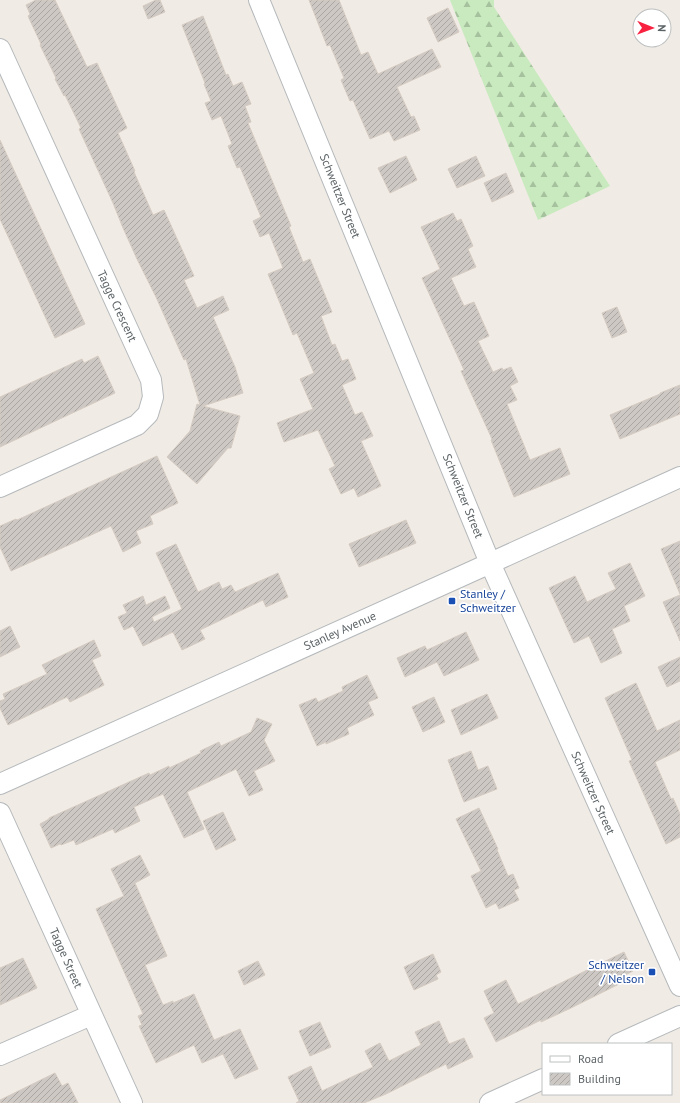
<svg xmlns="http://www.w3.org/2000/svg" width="680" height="1103" viewBox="0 0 680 1103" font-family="'PT Sans',sans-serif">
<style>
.forest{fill:url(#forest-firs)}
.building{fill:url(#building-hatch);stroke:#d5cbc2}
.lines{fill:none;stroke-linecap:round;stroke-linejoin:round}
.street-casing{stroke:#b5b9bc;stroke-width:22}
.street{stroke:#fff;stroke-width:20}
.transit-dot{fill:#1a4fb4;stroke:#fff;stroke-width:1.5}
.labels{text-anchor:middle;stroke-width:3.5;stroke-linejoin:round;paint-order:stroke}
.street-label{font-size:12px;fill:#5c6366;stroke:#fff}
.transit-label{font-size:12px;fill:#164399;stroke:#fff;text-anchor:start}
</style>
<defs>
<pattern id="forest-firs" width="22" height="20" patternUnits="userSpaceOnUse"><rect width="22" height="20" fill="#c8eabe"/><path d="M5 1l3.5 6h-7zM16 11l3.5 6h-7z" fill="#a6c19e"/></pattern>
<pattern id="building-hatch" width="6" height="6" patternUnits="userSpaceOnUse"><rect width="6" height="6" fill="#cdc8c3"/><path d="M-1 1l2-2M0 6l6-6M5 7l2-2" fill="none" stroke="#aaa6a2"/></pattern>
</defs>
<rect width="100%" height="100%" fill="#f0ebe4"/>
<path class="forest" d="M450 0H494V7L610 186 538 220Z"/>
<path class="building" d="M36 0H55L87 67 97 63 127 128 118 133 135 171 134 172 153 215 164 210 194 276 184 280 197 308 223 296 229 310 213 317 235 367 243 393 203 406 240 416 231 448H228L197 484 167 457 190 431 197 404 200 405 186 359 184 360 156 297 137 259 123 228 113 203 79 129 81 128 65 95 64 96 55 79 56 78 40 45 41 44 28 16 30 14 26 5Z
M156 0H160L165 12 148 19 143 6Z
M309 0H339L361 55 368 52 378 74 432 49 441 67 397 87 411 117 414 116 420 130 394 141 389 131 370 139 353 100 350 101 341 80 344 78 330 45 327 46Z
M448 8 459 32 438 42 427 18Z
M203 16 226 75 228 74 233 86 242 82 251 104 245 106 251 122 248 123 291 226 289 227 303 262 310 259 332 312 321 316 332 345 335 344 342 361 348 359 356 379 342 385 355 415 362 412 373 436 361 441 381 486 358 497 354 488 341 494 329 469 335 466 318 430 284 442 277 423 313 409 300 379 314 373 297 333 293 335 268 274 283 268 269 233 260 237 253 221 261 217 240 167 237 168 228 146 232 144 221 116 212 120 205 103 211 101 204 84 205 83 182 25Z
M0 140 85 324 55 338 0 219Z
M406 156 417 180 390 193 378 168Z
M476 156 485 176 457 188 448 169Z
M506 173 514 192 492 202 484 183Z
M453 213 457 221 461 219 473 246 468 249 476 267 451 278 464 306 474 302 489 336 478 341 493 372 502 368 503 370 511 367 518 382 510 386 517 400 507 404 530 460 560 448 570 474 514 497 491 440 492 439 461 371 464 370 422 278 440 269 421 227Z
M617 307 627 332 612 338 602 313Z
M98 356 115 393 0 447V397L82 359 84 363Z
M680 385V414L620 439 610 415 660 394V393Z
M157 456 178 503 150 516 153 524 136 531 141 543 123 552 111 526 11 571 0 547V526L16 519 17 520Z
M406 520 416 543 359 567 349 544Z
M680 541V594L661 549Z
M176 544 198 592 219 582 222 589 231 585 235 592 278 573 288 597 266 607 263 600 200 630 205 639 182 650 173 632 143 646 133 626 124 630 118 617 127 613 123 605 143 596 146 605 165 596 170 608 152 617 154 622 182 609 156 553Z
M630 563 645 596 624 606 630 621 612 629 622 653 601 663 589 636 574 643 549 588 575 576 587 602 616 589 608 573Z
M680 595V641L663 602Z
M10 626 20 647 0 657V631Z
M466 632 479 660 444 676 437 662 405 677 397 658 425 646 427 650Z
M94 640 101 656 92 660 104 685 70 702 67 697 8 725 0 708V701L5 699 3 694 47 674 42 665Z
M680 657V681L667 687 658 667Z
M367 675 378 698 368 702 374 715 347 728 349 734 326 744V742L317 746 299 705 316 698 318 702 343 691 342 687Z
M636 683 657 731 680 720V750L655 762 671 799 673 798 680 814V837L666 844 629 761 632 760 605 698Z
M487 694 498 718 461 735 451 710Z
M434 697 445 722 423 732 412 707Z
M257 718 272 724 264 740 275 761 254 771 263 790 249 796 236 769 187 792 204 829 184 838 163 794 134 807 140 821 115 833 113 829 76 845 74 840 61 845 60 844 51 848 40 824 49 819V818L149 773 150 775 169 766V768L201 753 200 751 219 742 221 746 251 732Z
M471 751 478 770 488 766 497 789 464 802 448 760Z
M479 808 498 849 497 850 508 876 513 874 519 888 514 890 519 900 499 909 496 903 486 908 471 876 481 871 456 819Z
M223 812 236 840 216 850 203 821Z
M140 855 150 875 135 883 167 956 145 965 163 1005 173 1001V1003L194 994 214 1040 240 1029 258 1069 235 1079 223 1054 202 1063 194 1045 156 1063 139 1026 142 1025 138 1016 143 1014 96 909 124 896 111 869Z
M624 952 633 971 621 977 623 982 571 1008 541 1022V1020L496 1042 484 1018 494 1013 484 991 506 980 518 1004Z
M433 954 441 972 436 975 438 979 414 990 404 967Z
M23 958 37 988 0 1005V968Z
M258 961 265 975 244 985 238 971Z
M439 1021 449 1044 464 1038 473 1057 448 1069 446 1064 386 1094 364 1103H296L299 1101 288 1077 311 1066 322 1091 373 1067 365 1051 380 1043 389 1061 421 1045 415 1032Z
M320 1022 331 1047 310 1056 299 1031Z
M55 1073 62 1086 68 1083 78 1103H0V1100Z"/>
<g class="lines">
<defs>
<path id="street" d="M259 0 490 563 680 986
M0 49 151 380 153 397 148 414 137 425 0 487
M0 784 464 575 680 477
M0 813 132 1103
M618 1044 680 1016
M0 1055 91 1015
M490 1103 543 1079"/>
</defs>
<use href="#street" class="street-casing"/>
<use href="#street" class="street"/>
</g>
<g class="transit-dot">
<rect x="448" y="597" width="8" height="8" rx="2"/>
<rect x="648" y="968" width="8" height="8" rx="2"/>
</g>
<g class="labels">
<g class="street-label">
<text transform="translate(340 196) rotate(68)" y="4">Schweitzer Street</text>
<text transform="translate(117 306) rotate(65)" y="4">Tagge Crescent</text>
<text transform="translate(463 496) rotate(68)" y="4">Schweitzer Street</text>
<text transform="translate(340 631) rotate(-24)" y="4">Stanley Avenue</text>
<text transform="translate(593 793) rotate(66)" y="4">Schweitzer Street</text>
<text transform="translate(66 958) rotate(66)" y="4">Tagge Street</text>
</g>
<g class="transit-label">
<text x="460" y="598">Stanley /<tspan x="460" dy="14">Schweitzer</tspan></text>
<text x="644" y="969" text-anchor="end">Schweitzer<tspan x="644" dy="14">/ Nelson</tspan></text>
</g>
</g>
<rect x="542" y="1043" width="130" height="52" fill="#ffffff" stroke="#bec1c2"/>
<rect x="550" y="1056" width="20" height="6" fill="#ffffff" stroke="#bec1c2"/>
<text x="578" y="1063" font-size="12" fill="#5c6366">Road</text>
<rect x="550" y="1073" width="20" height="12" fill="url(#building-hatch)" stroke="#bec1c2"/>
<text x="578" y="1083" font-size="12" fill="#5c6366">Building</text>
<g transform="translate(652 28) rotate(91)"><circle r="19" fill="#ffffff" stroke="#bec1c2"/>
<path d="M0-3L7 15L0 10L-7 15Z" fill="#f92140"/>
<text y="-6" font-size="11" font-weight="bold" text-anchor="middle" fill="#5c6366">N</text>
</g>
</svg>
